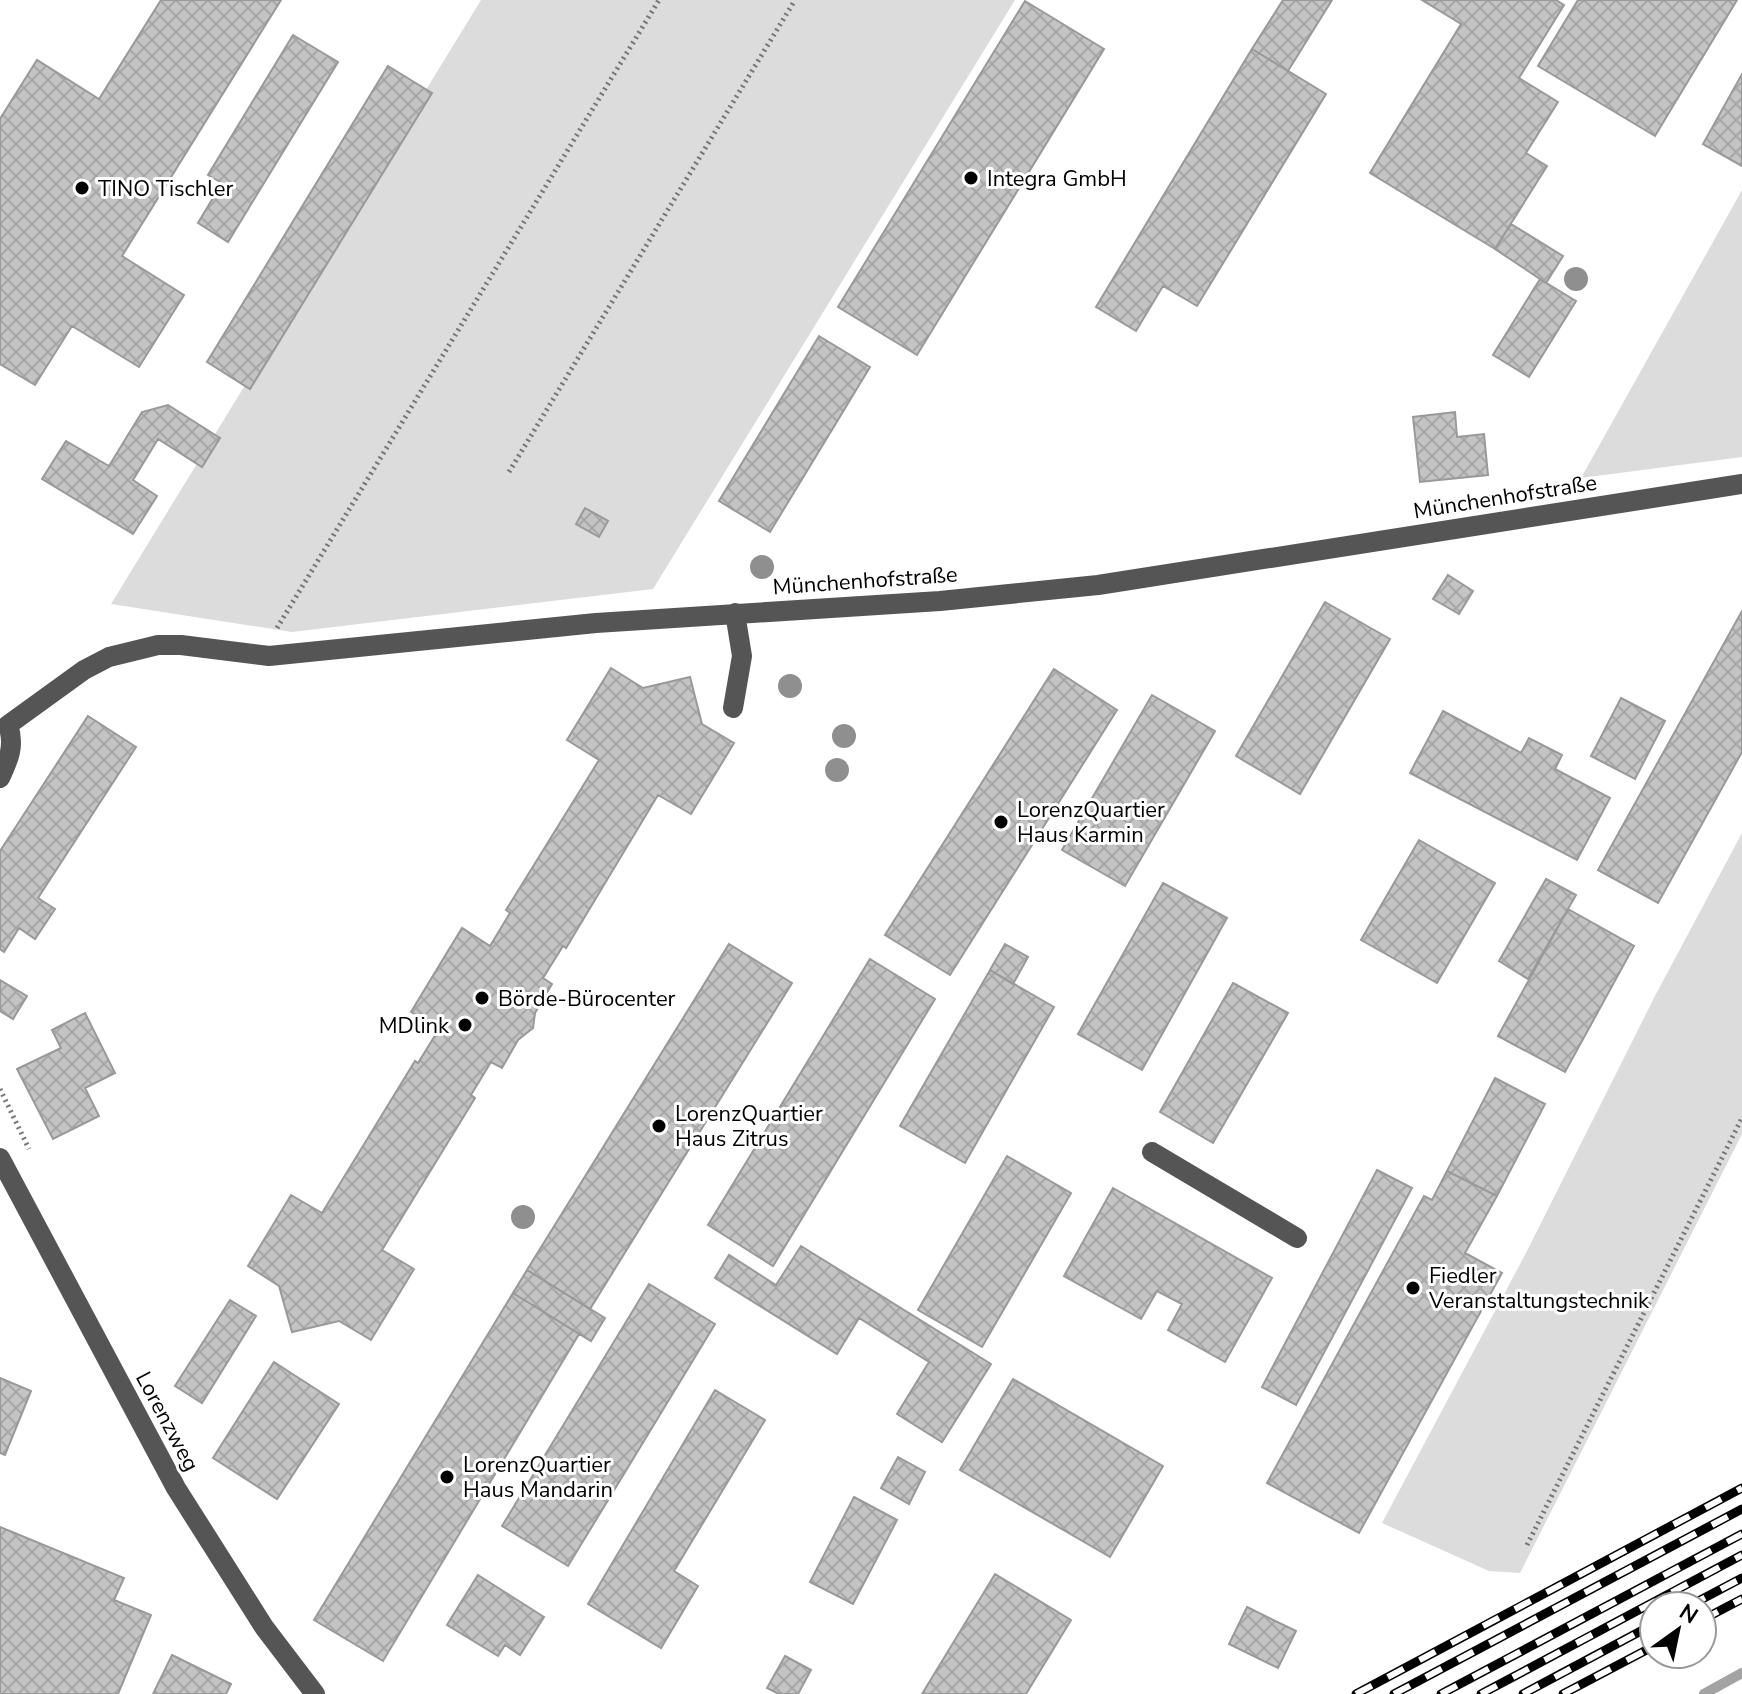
<svg xmlns="http://www.w3.org/2000/svg" width="1742" height="1694" viewBox="0 0 1742 1694" font-family="'Nunito Sans',sans-serif">
<style>
.green{fill:#dcdcdc}
.lines{fill:none;stroke-linecap:round;stroke-linejoin:round}
.stream{stroke:#a3a3a3;stroke-width:10}
.building{fill:url(#building-cross-hatch);stroke:#999;stroke-width:2}
.path{stroke:#777;stroke-width:5;stroke-dasharray:2 4;stroke-linecap:butt}
.minor{stroke:#555;stroke-width:20}
.rail-casing{stroke:#000;stroke-width:9}
.rail{stroke:#fff;stroke-width:6;stroke-dasharray:18;stroke-linecap:butt}
.tree{fill:#8f8f8f}
.poi-dot{fill:#000;stroke:#fff;stroke-width:3}
.labels{text-anchor:middle;stroke-width:6;stroke-linejoin:round;paint-order:stroke}
.poi-label{font-size:22px;fill:#000;stroke:#fff;text-anchor:start}
.street-label{font-size:22px;fill:#000;stroke:#fff}
</style>
<defs>
<pattern id="building-cross-hatch" width="8" height="8" patternUnits="userSpaceOnUse" patternTransform="scale(2)"><rect width="8" height="8" fill="#c4c4c4"/><path d="M0 0l8 8M0 8l8-8" fill="none" stroke="#a7a7a7"/></pattern>
</defs>
<rect width="100%" height="100%" fill="#fff"/>
<path class="green" d="M481 0H1015L653 589 292 632 111 604Z
M1742 190V457L1581 478Z
M1742 833V1134L1520 1573 1489 1571 1382 1523 1526 1253 1656 994Z"/>
<g class="lines">
<path class="stream" d="M1704 1694 1742 1673"/>
</g>
<path class="building" d="M161 0H281L122 256 184 295 139 367 72 326 35 385 0 364V119L37 60 99 99Z
M1283 0H1332L1288 71 1252 49Z
M1422 0H1556L1564 5 1519 78 1558 102 1526 153 1547 166 1495 249 1370 173 1461 24Z
M1578 0H1737L1655 136 1538 66Z
M1025 1 1104 49 917 355 838 307Z
M293 35 338 62 228 242 198 223 222 183 208 175Z
M1252 49 1326 94 1197 306 1163 286 1136 331 1096 307Z
M388 66 432 93 250 389 207 362Z
M1742 74V166L1703 144Z
M1511 224 1563 256 1546 283 1495 249Z
M1540 279 1576 301 1529 377 1493 355Z
M819 336 870 367 770 532 719 501Z
M168 405 220 438 202 467 158 439 133 480 157 496 133 534 42 479 66 441 109 466 142 412Z
M1455 412 1457 437 1484 434 1488 475 1420 482 1413 417Z
M585 508 608 521 599 537 576 524Z
M1448 575 1473 591 1459 614 1433 599Z
M1325 602 1390 639 1300 794 1236 756Z
M1742 611V752L1658 903 1598 870Z
M611 668 643 688 690 677 702 724 734 743 691 814 658 795 566 948 563 946 543 978 552 984 535 1013 533 1028 518 1040 502 1068 491 1062 471 1095 475 1098 382 1250 414 1269 371 1340 339 1321 292 1332 279 1286 248 1266 291 1195 322 1213 415 1061 418 1063 439 1029 411 1012 462 928 490 946 510 913 506 910 599 760 567 740Z
M1054 669 1117 710 950 975 885 935Z
M1152 695 1215 731 1125 886 1062 850Z
M1621 698 1665 721 1635 779 1591 756Z
M1443 711 1521 753 1529 738 1562 755 1555 769 1610 798 1577 860 1410 773Z
M88 716 136 747 38 898 55 909 35 939 19 928 4 952 0 949V851Z
M1419 840 1495 883 1437 983 1361 940Z
M1546 879 1576 895 1528 979 1499 961Z
M1163 883 1227 918 1142 1070 1078 1034Z
M1568 909 1634 946 1565 1072 1498 1036Z
M729 944 792 983 590 1309 527 1270Z
M1005 944 1028 957 1013 984 990 970Z
M870 959 935 999 773 1266 708 1225Z
M990 970 1054 1007 965 1163 900 1126Z
M0 980 27 996 13 1019 0 1011Z
M1233 983 1288 1013 1213 1143 1160 1112Z
M85 1013 115 1073 85 1088 99 1116 53 1139 17 1069 61 1048 52 1030Z
M1495 1078 1545 1104 1497 1196 1447 1171Z
M1007 1156 1071 1193 982 1347 918 1310Z
M1377 1170 1412 1188 1296 1405 1262 1387Z
M1447 1171 1497 1196 1465 1253 1502 1273 1359 1533 1267 1483 1424 1196 1432 1200Z
M1113 1188 1272 1278 1225 1362 1168 1330 1182 1304 1157 1291 1141 1319 1064 1276Z
M801 1246 991 1364 942 1442 897 1414 929 1362 859 1318 837 1354 715 1278 729 1255 776 1285Z
M527 1270 605 1318 591 1341 513 1293Z
M649 1284 715 1324 568 1566 502 1526Z
M513 1293 579 1334 383 1661 314 1620Z
M230 1300 256 1316 202 1403 175 1386Z
M274 1362 339 1404 277 1499 213 1458Z
M0 1378 31 1391 5 1455 0 1453Z
M1013 1379 1163 1466 1110 1557 960 1470Z
M715 1390 765 1420 674 1571 698 1586 661 1648 588 1604Z
M898 1457 925 1472 909 1504 881 1488Z
M854 1497 897 1520 853 1604 810 1582Z
M0 1527 124 1578 114 1600 151 1615 118 1694H0Z
M995 1574 1071 1620 1026 1694H922Z
M478 1575 544 1617 520 1655 505 1645 498 1656 447 1625Z
M1247 1607 1296 1631 1278 1668 1229 1644Z
M172 1655 231 1684 226 1694H153Z
M785 1656 811 1670 798 1694H779L767 1688Z"/>
<g class="lines">
<path class="path" d="M509 472 795 0
M277 628 659 0
M0 1089 29 1149
M1527 1545 1742 1118"/>
<path class="minor" d="M733 708 742 656 735 613
M0 778C9 759 15 745 8 725L84 670 109 657 158 645H181L269 656 596 623 940 601 1098 585 1742 484
M1152 1152 1297 1238
M0 1158 176 1488 264 1627 315 1694"/>
<defs>
<path id="rail" d="M1689 1606 1742 1578
M1702 1620 1742 1599
M1356 1694 1742 1488
M1394 1694 1742 1509
M1441 1694 1742 1534
M1481 1694 1742 1555
M1523 1694 1654 1624
M1563 1694 1654 1646"/>
</defs>
<use href="#rail" class="rail-casing"/>
<use href="#rail" class="rail"/>
</g>
<g class="tree">
<circle cx="1576" cy="279" r="12"/>
<circle cx="762" cy="567" r="12"/>
<circle cx="790" cy="686" r="12"/>
<circle cx="844" cy="736" r="12"/>
<circle cx="837" cy="770" r="12"/>
<circle cx="523" cy="1217" r="12"/>
</g>
<g class="poi-dot">
<circle cx="971" cy="178" r="8"/>
<circle cx="82" cy="188" r="8"/>
<circle cx="1001" cy="822" r="8"/>
<circle cx="482" cy="998" r="8"/>
<circle cx="465" cy="1025" r="8"/>
<circle cx="659" cy="1126" r="8"/>
<circle cx="1413" cy="1288" r="8"/>
<circle cx="447" cy="1477" r="8"/>
</g>
<g class="labels">
<g class="poi-label">
<text x="987" y="186">Integra GmbH</text>
<text x="98" y="196">TINO Tischler</text>
<text x="1017" y="817">LorenzQuartier<tspan x="1017" dy="25">Haus Karmin</tspan></text>
<text x="498" y="1006">Börde-Bürocenter</text>
<text x="449" y="1033" text-anchor="end">MDlink</text>
<text x="675" y="1121">LorenzQuartier<tspan x="675" dy="25">Haus Zitrus</tspan></text>
<text x="1429" y="1283">Fiedler<tspan x="1429" dy="25">Veranstaltungstechnik</tspan></text>
<text x="463" y="1472">LorenzQuartier<tspan x="463" dy="25">Haus Mandarin</tspan></text>
</g>
<g class="street-label">
<text transform="translate(1505 496) rotate(-9)" y="8">Münchenhofstraße</text>
<text transform="translate(865 580) rotate(-4)" y="8">Münchenhofstraße</text>
<text transform="translate(168 1421) rotate(62)" y="8">Lorenzweg</text>
</g>
</g>
<g transform="translate(1678 1630) rotate(33)"><circle r="38" fill="#ffffff" stroke="#999999" stroke-width="2"/>
<path d="M0-6L14 30L0 20L-14 30Z" fill="#000000"/>
<text y="-12" font-size="22" font-weight="bold" text-anchor="middle" fill="#000000">N</text>
</g>
</svg>
